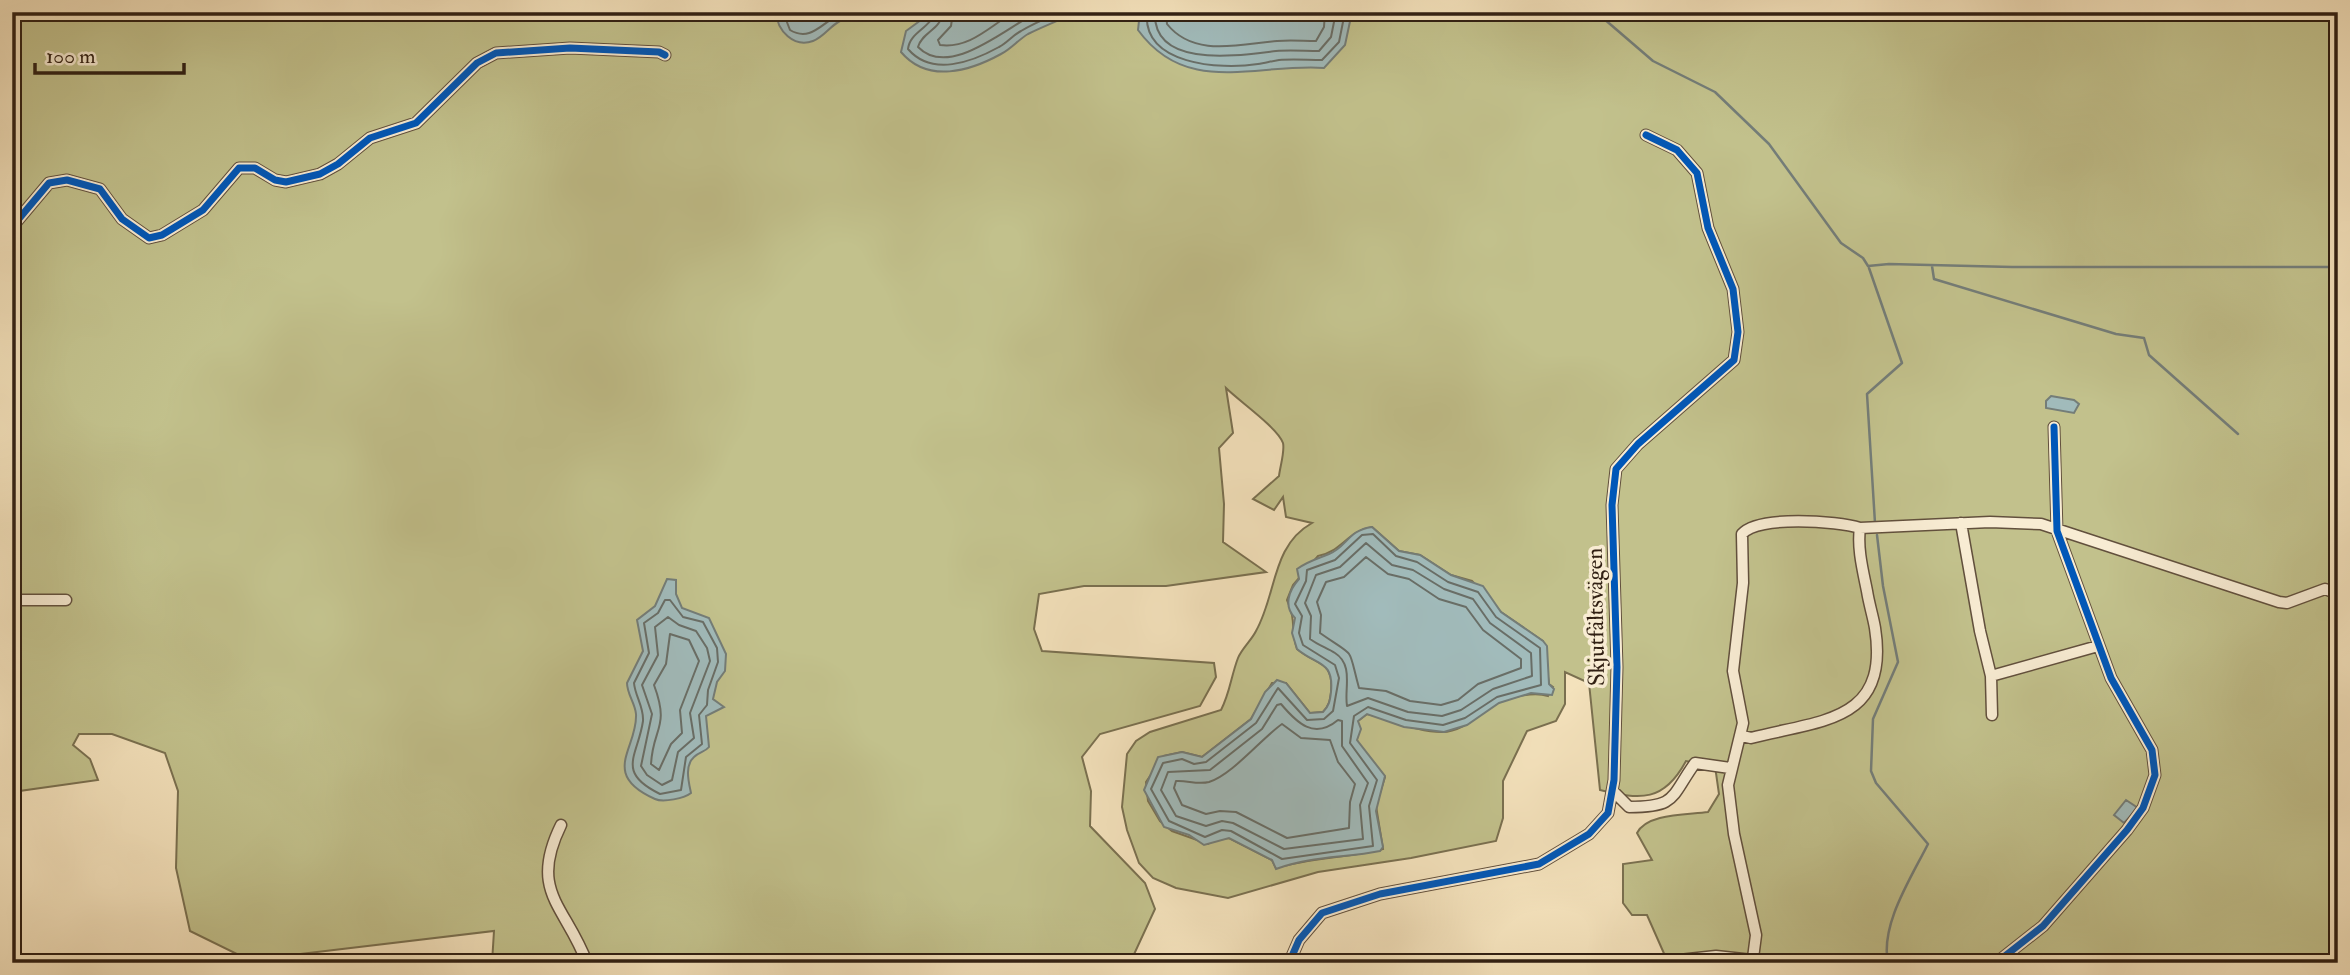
<svg xmlns="http://www.w3.org/2000/svg" width="2350" height="975" viewBox="0 0 2350 975" font-family="'IM FELL Double Pica',serif">
<style>
.green{fill:#c2c18c;stroke:#7a7050;stroke-width:2;fill-rule:evenodd}
.water{fill:#a1bbbb;stroke:#747d78;stroke-width:2}
.lines{fill:none;stroke-linecap:round;stroke-linejoin:round}
.shore{stroke:#696e67;stroke-width:2}
.stream{stroke:#747d78;stroke-width:2.5}
.minor-casing{stroke:#62503d;stroke-width:13}
.minor{stroke:#f8ecd3;stroke-width:10}
.cycleway-casing{stroke:#f8ecd3;stroke-width:11}
.cycleway{stroke:#0057b8;stroke-width:7}
.labels{text-anchor:middle;stroke-width:7;stroke-linejoin:round;paint-order:stroke}
.street-label{font-size:23px;fill:#312013;stroke:#f8ecd3}
</style>
<rect width="100%" height="100%" fill="#f4e2bc"/>
<filter id="stains"><feTurbulence type="fractalNoise" baseFrequency=".00286" numOctaves="4"/><feColorMatrix values="0 0 0 0 .2 0 0 0 0 .09 0 0 0 0 .02 0 0 0 .5 -.17"/></filter>
<radialGradient id="worn" r=".72"><stop offset=".6" stop-color="#630" stop-opacity="0"/><stop offset="1" stop-color="#630" stop-opacity=".3"/></radialGradient>
<path class="green" d="M12 12H2338V963H1609L1666 958 1647 915H1632L1623 903V864L1652 860 1637 833C1647 813 1687 815 1708 812L1719 794 1715 766 1686 761C1664 802 1641 800 1600 790L1589 683 1565 672V704L1556 721 1527 731 1503 781V818L1496 841 1411 858 1318 872 1228 898 1176 888 1153 878 1139 863 1127 830 1122 807 1127 754 1136 741 1150 732 1221 710C1230 693 1231 676 1238 658 1242 648 1251 641 1256 631 1277 594 1271 546 1312 523L1286 517 1283 497 1274 510 1253 499 1279 476C1280 467 1285 451 1283 443 1278 428 1239 401 1226 388L1233 433 1219 448 1224 504 1223 542 1266 572 1166 586H1084L1039 594 1034 629 1042 651 1214 663 1216 677 1200 706 1100 734 1082 757 1091 791 1090 826 1145 883 1155 909 1130 963H623L617 960 492 963 494 931 249 960 190 931 176 868 178 791 165 753 112 734H79L73 745 90 759 98 780 12 792ZM1372 527 1399 551 1420 555 1451 575 1472 581 1501 612 1543 641 1549 684 1553 687 1548 696C1532 691 1505 698 1490 707 1475 717 1462 732 1442 732 1415 732 1392 719 1367 714L1358 721 1357 740 1360 748 1385 777 1376 806 1383 849C1348 858 1311 857 1276 868L1272 860 1229 838 1216 839 1208 844 1172 831 1160 821 1148 801 1146 782 1164 756 1182 752 1202 757 1251 719 1272 683H1286L1310 713 1323 712C1329 706 1330 700 1331 692 1334 660 1317 666 1297 649 1290 629 1297 622 1287 600L1293 585 1318 556C1340 553 1349 530 1372 527Z"/>
<path class="water" d="M776 12H872C863 20 851 17 840 21 830 26 824 37 813 41 794 48 777 31 776 12Z
M932 12H1078C1062 19 1044 26 1028 34 1018 40 1011 49 1001 54 970 71 928 84 901 52L906 31Z
M1140 12H1352L1345 45 1324 68C1255 63 1187 97 1138 30Z
M2051 396 2074 400 2079 404 2074 413 2046 408V401Z
M1372 527 1399 551 1420 555 1451 575 1483 586 1501 612 1543 641 1547 646 1549 684 1554 689 1552 695 1531 693 1499 703 1467 725 1444 732 1404 727 1367 714 1358 721 1361 729 1357 740 1385 776 1376 811 1383 847 1380 851C1346 858 1310 856 1276 869L1272 860 1229 838 1204 845 1189 835 1164 827 1144 790 1158 757 1182 752 1202 757 1251 719 1265 692 1277 680 1286 683 1310 713 1323 712C1329 706 1330 701 1331 692 1334 660 1317 666 1297 649L1292 633 1295 618C1283 606 1289 590 1299 579L1297 569C1308 561 1317 559 1329 554 1347 547 1348 530 1372 527Z
M667 579 676 580V594L682 608 709 618 726 654 725 671 717 682 713 699 724 707 706 716 709 747C705 752 699 752 694 757 684 766 689 783 691 793 685 798 663 803 655 799 599 774 638 748 636 714 635 703 627 694 627 683L643 651 637 620 655 606Z
M2126 800 2138 808 2124 823 2114 815Z"/>
<g class="lines">
<path class="shore" d="M783 12 790 30C813 44 825 17 846 12
M934 12C932 28 910 31 908 49 932 77 972 62 999 47 1007 43 1013 35 1021 31 1034 23 1047 18 1061 12
M943 12C941 30 922 32 918 47 950 80 1009 25 1038 12
M953 12 951 26 938 40 940 45C970 49 990 26 1014 12
M1147 12C1142 65 1220 70 1258 64 1265 63 1272 61 1279 60 1293 59 1308 60 1322 60L1339 42 1345 12
M1155 12C1152 70 1241 55 1276 51 1290 50 1305 51 1319 51L1331 37 1336 12
M1166 12 1167 24C1194 58 1240 44 1277 41 1290 40 1303 41 1316 41L1324 27 1325 12
M1373 534 1396 556 1417 562 1448 582 1478 592 1496 617 1540 648 1541 685 1497 697 1465 718 1443 725 1406 720 1368 707 1354 716 1350 743 1377 780 1369 806 1373 846 1282 859 1231 831 1222 830 1205 837 1169 821 1151 789 1163 763 1182 759 1194 764 1206 762 1256 723 1278 688 1307 720 1324 719 1333 711 1339 678 1335 665 1303 645 1299 633 1302 616 1295 604 1306 581 1307 570 1335 560 1362 535Z
M1366 543 1392 565 1413 570 1444 589 1473 599 1490 623 1531 653 1532 676 1493 689 1461 710 1442 716 1408 712 1368 698 1347 706C1344 689 1354 665 1335 653 1327 648 1318 645 1310 639L1311 616 1305 603 1316 575 1340 567Z
M1366 557 1388 574 1409 579 1439 599 1466 607 1483 630 1521 659V668L1478 684 1458 700 1441 705 1410 701 1386 691 1359 688C1347 644 1357 659 1320 633L1321 615 1317 602 1326 582 1344 577Z
M665 600H670L683 617 703 622 717 648 718 662 708 690 707 705 699 715 702 744 686 757 681 790 660 794C615 772 638 756 643 721 644 707 635 696 634 683L649 653 644 623 658 613Z
M668 617 679 625 696 631 707 648 710 661 690 713 694 738 678 752 672 780 662 785 647 775 641 766 652 714 642 685 658 655 655 627Z
M670 634 689 640 699 661 680 710 682 733 671 744 659 770 651 764C653 727 670 728 654 685L666 664Z
M1281 704C1297 723 1314 740 1338 720L1342 721V746L1368 783 1360 805 1363 839 1284 849 1233 823 1222 821 1206 826 1176 816 1161 790 1168 772 1210 770 1262 729 1277 705Z
M1282 724 1301 738 1330 740 1338 762 1355 784 1350 802 1349 828 1287 838 1236 812 1220 811 1206 814 1182 805 1174 788 1176 781C1187 780 1197 785 1209 782 1232 775 1262 738 1282 724Z"/>
<path class="stream" d="M1596 12 1653 61 1715 92 1769 144 1841 243 1863 258 1868 266 1889 264 2012 267H2338
M1932 266 1934 279 2116 334 2144 338 2149 355 2238 434
M1869 268 1902 363 1867 394 1875 523
M1877 535 1883 586 1898 662 1873 719 1871 771 1876 783 1928 844C1911 878 1880 925 1888 963"/>
<defs>
<path id="minor" d="M12 227 49 183 67 180 100 189 122 219 149 238 162 235 203 210 239 168H255L275 180 286 182 320 174 338 164 370 138 416 123 477 63 496 53 570 48 659 52 665 55
M1961 523 1980 631 1991 676 1992 715
M1860 528 1990 522 2041 524 2279 602 2287 603 2325 589 2338 594
M12 600H66
M1991 676 2098 646
M1742 736 1751 738C1820 720 1890 723 1875 628 1873 616 1869 604 1867 591 1863 571 1857 548 1860 528 1837 521 1758 515 1742 534L1743 583 1733 671 1743 723 1728 785 1734 834 1756 935 1753 958
M1613 791 1629 807C1677 807 1670 798 1695 763L1730 768
M561 825C528 892 566 906 587 963
M1289 963 1299 940 1322 913 1380 894 1539 864 1589 834 1608 813 1614 780 1617 667 1612 505 1616 469 1638 444 1734 360 1738 332 1733 289 1708 228 1697 173 1677 150 1646 135
M1652 963 1716 956 1780 963
M1996 963 2043 926 2127 830 2143 808 2155 775 2152 750 2111 678 2057 531 2054 427"/>
</defs>
<use href="#minor" class="minor-casing"/>
<use href="#minor" class="minor"/>
<defs>
<path id="cycleway" d="M12 227 49 183 67 180 100 189 122 219 149 238 162 235 203 210 239 168H255L275 180 286 182 320 174 338 164 370 138 416 123 477 63 496 53 570 48 659 52 665 55
M1289 963 1299 940 1322 913 1380 894 1539 864 1589 834 1608 813 1614 780 1617 667 1612 505 1616 469 1638 444 1734 360 1738 332 1733 289 1708 228 1697 173 1677 150 1646 135
M1996 963 2043 926 2127 830 2143 808 2155 775 2152 750 2111 678 2057 531 2054 427"/>
</defs>
<use href="#cycleway" class="cycleway-casing"/>
<use href="#cycleway" class="cycleway"/>
</g>
<g class="labels">
<g class="street-label">
<text transform="translate(1595 617) rotate(-91)" y="8">Skjutfältsvägen</text>
</g>
</g>
<rect width="2350" height="975" fill="none" stroke="#f4e2bc" stroke-width="42"/>
<rect x="14" y="14" width="2322" height="947" fill="none" stroke="#312013" stroke-width="3.5"/>
<rect x="21" y="21" width="2308" height="933" fill="none" stroke="#312013" stroke-width="2"/>
<path d="M35 63v10h149v-10" fill="none" stroke="#312013" stroke-width="3.5"/>
<text x="46" y="63" font-size="21" fill="#312013" stroke="#f8ecd3" stroke-width="5" paint-order="stroke">100 m</text>
<rect width="100%" height="100%" filter="url(#stains)"/>
<rect width="100%" height="100%" fill="url(#worn)"/>
</svg>
